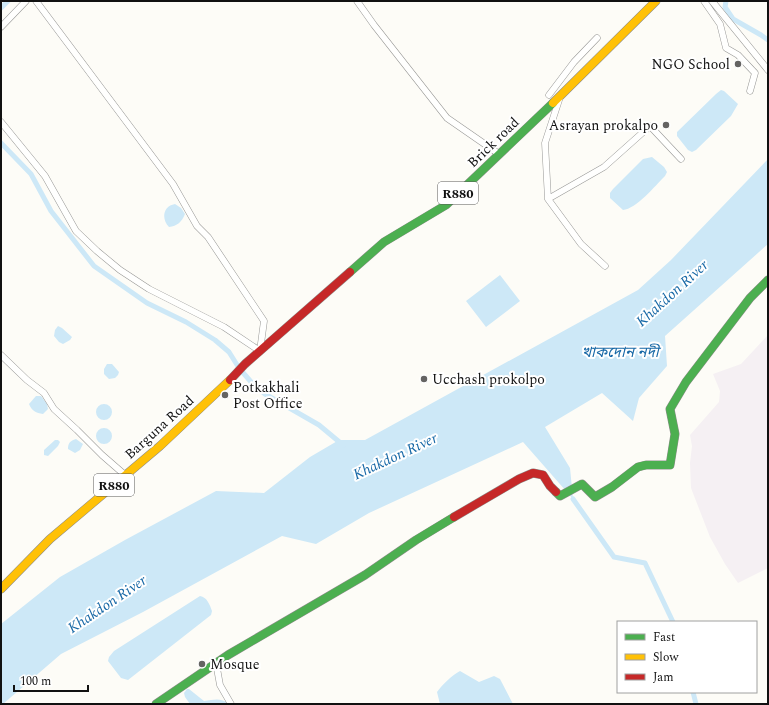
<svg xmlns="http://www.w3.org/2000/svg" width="769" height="705" viewBox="0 0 769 705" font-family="Spectral,'Noto Sans Bengali',serif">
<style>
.industrial{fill:#f5f0f3}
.water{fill:#cde8f7}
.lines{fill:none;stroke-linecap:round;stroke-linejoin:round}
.canal{stroke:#cde8f7;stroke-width:5}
.street-casing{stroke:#979795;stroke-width:7}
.fast-casing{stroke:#8e8d8b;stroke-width:9}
.slow-casing{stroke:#8e8d8b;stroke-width:9}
.jam-casing{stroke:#8e8d8b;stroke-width:9}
.street{stroke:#fffffe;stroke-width:6}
.fast{stroke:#4caf50;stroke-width:8}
.slow{stroke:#ffc107;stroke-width:8}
.jam{stroke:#c62828;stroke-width:8}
.poi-dot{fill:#646362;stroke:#fff;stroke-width:1.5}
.labels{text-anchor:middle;stroke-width:4;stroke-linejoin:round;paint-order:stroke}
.shield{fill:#fff;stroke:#585858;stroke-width:1}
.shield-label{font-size:13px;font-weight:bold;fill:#111}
.poi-label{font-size:14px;fill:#111;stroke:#fff;text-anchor:start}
.street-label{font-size:14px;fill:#111;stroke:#fff}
.water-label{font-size:15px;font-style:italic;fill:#1768a6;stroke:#fff}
</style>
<rect width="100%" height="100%" fill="#fdfcf7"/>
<path class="industrial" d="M768 335V568L738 583 725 564 710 537 691 488 690 463 692 446 690 435 719 402 720 391 713 374 741 364Z"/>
<path class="water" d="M721 90 724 91 738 104 731 116 696 150 692 152 688 150 677 136V132L716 94Z
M652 157 664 167 667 172 665 176C655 186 636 209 623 210L610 198V193L613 189 643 159Z
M768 159V244L665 336 667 366 639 398 633 421 602 393 545 427 570 468 573 499 523 442 369 513 316 544 282 536 143 612 61 654 3 704H1V624L60 577 125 540 216 491 264 493 310 457 339 440H365L638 290 671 260Z
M175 204 181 208 185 214C182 222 177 226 169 227 161 219 163 206 175 204Z
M500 275 520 301 486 327 466 301Z
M58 326 62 328 72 337 70 340 63 344 59 342 54 336 55 330Z
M107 364H112L119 372 118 375 115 378 109 379 104 374V369Z
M36 396H41L47 404 48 409 43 414C36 413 32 411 29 404Z
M96 412a8 8 0 1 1 16 0a8 8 0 1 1-16 0Z
M96 436a8 8 0 1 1 16 0a8 8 0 1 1-16 0Z
M76 439 83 444 80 450 75 453 68 449C68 443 70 441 76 439Z
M55 440H58L60 442 58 446 48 456 44 455V450Z
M200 596C207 597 210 605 212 611L211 615 128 680 121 678 108 661 109 657 114 651Z
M460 671 479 682 494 676 500 679 513 704H440L437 692C443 684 451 676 460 671Z
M187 689H189L204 701C214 700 220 697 229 704H190L185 697 184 693Z"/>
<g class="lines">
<path class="canal" d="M726 1 725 7 733 19 761 35 768 40
M1 8 8 1
M1 143 31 174 51 211 94 266 147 303 186 322 215 340 229 352 239 368 252 383 265 394 319 425 343 445
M573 499 614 557 645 563 673 622
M693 692 696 704"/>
<defs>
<path id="street" d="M357 1 374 25 447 118 499 154
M704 1 720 24 726 48 738 55 755 73 750 91
M712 1 768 70
M1 27 26 1
M549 95 574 62 597 38
M560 97 545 143 548 199 581 244 605 266
M1 122 45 176 76 231 97 251 120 270 149 289 224 327 260 351 264 321 208 237 197 226 173 184 36 1
M548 199 604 167 650 126 681 159
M1 355 27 380 44 393 54 409 77 430 102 455 125 475
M216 663 220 685 231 704"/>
<path id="fast" d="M350 272 384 242 446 205 553 103
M556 492 560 496 582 484 595 497 612 487 638 467 646 465H670L675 434 670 409 686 382 750 298 768 280
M156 704 228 655 365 575 416 540 454 517"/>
<path id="slow" d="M553 103 656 1
M1 589 50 539 160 446 230 380"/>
<path id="jam" d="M230 380 245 364 350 272
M454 517 519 479 533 473 543 475 550 486 556 492"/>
</defs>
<use href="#street" class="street-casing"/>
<use href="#fast" class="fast-casing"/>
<use href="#slow" class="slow-casing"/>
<use href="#jam" class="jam-casing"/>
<use href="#street" class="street"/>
<use href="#fast" class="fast"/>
<use href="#slow" class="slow"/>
<use href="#jam" class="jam"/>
</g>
<g class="poi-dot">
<circle cx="738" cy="64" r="4"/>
<circle cx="666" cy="125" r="4"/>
<circle cx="424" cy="379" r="4"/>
<circle cx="225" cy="395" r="4"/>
<circle cx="202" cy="664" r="4"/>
</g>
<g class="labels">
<g class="shield">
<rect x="438" y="182" width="40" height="22" rx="3"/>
<rect x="94" y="474" width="40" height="22" rx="3"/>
</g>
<g class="shield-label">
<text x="458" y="198">R880</text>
<text x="114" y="490">R880</text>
</g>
<g class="poi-label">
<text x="730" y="69" text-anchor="end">NGO School</text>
<text x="658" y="130" text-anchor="end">Asrayan prokalpo</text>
<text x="432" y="384">Ucchash prokolpo</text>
<text x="233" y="392">Potkakhali<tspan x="233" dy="16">Post Office</tspan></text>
<text x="210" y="669">Mosque</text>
</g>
<g class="street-label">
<text transform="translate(493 142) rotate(-44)" y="5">Brick road</text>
<text transform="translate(159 427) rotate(-42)" y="5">Barguna Road</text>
</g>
<g class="water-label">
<text transform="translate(672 293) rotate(-42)" y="5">Khakdon River</text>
<text x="620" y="357">খাকদোন নদী</text>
<text transform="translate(395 456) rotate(-25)" y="5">Khakdon River</text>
<text transform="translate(107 604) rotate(-34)" y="5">Khakdon River</text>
</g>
</g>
<rect width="769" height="705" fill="none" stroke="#111111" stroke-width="4"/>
<rect x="617" y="621" width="140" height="72" fill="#ffffff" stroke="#a0a0a0"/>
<rect x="625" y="634" width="20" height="6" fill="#4caf50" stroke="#a0a0a0"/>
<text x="653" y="641" font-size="12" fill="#111111">Fast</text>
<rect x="625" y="654" width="20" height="6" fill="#ffc107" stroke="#a0a0a0"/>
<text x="653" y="661" font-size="12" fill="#111111">Slow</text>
<rect x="625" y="674" width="20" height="6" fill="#c62828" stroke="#a0a0a0"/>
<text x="653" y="681" font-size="12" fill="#111111">Jam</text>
<path d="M14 685v6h74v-6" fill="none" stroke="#111111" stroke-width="2"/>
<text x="20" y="685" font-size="12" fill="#111111" stroke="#ffffff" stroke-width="3" paint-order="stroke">100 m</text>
</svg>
